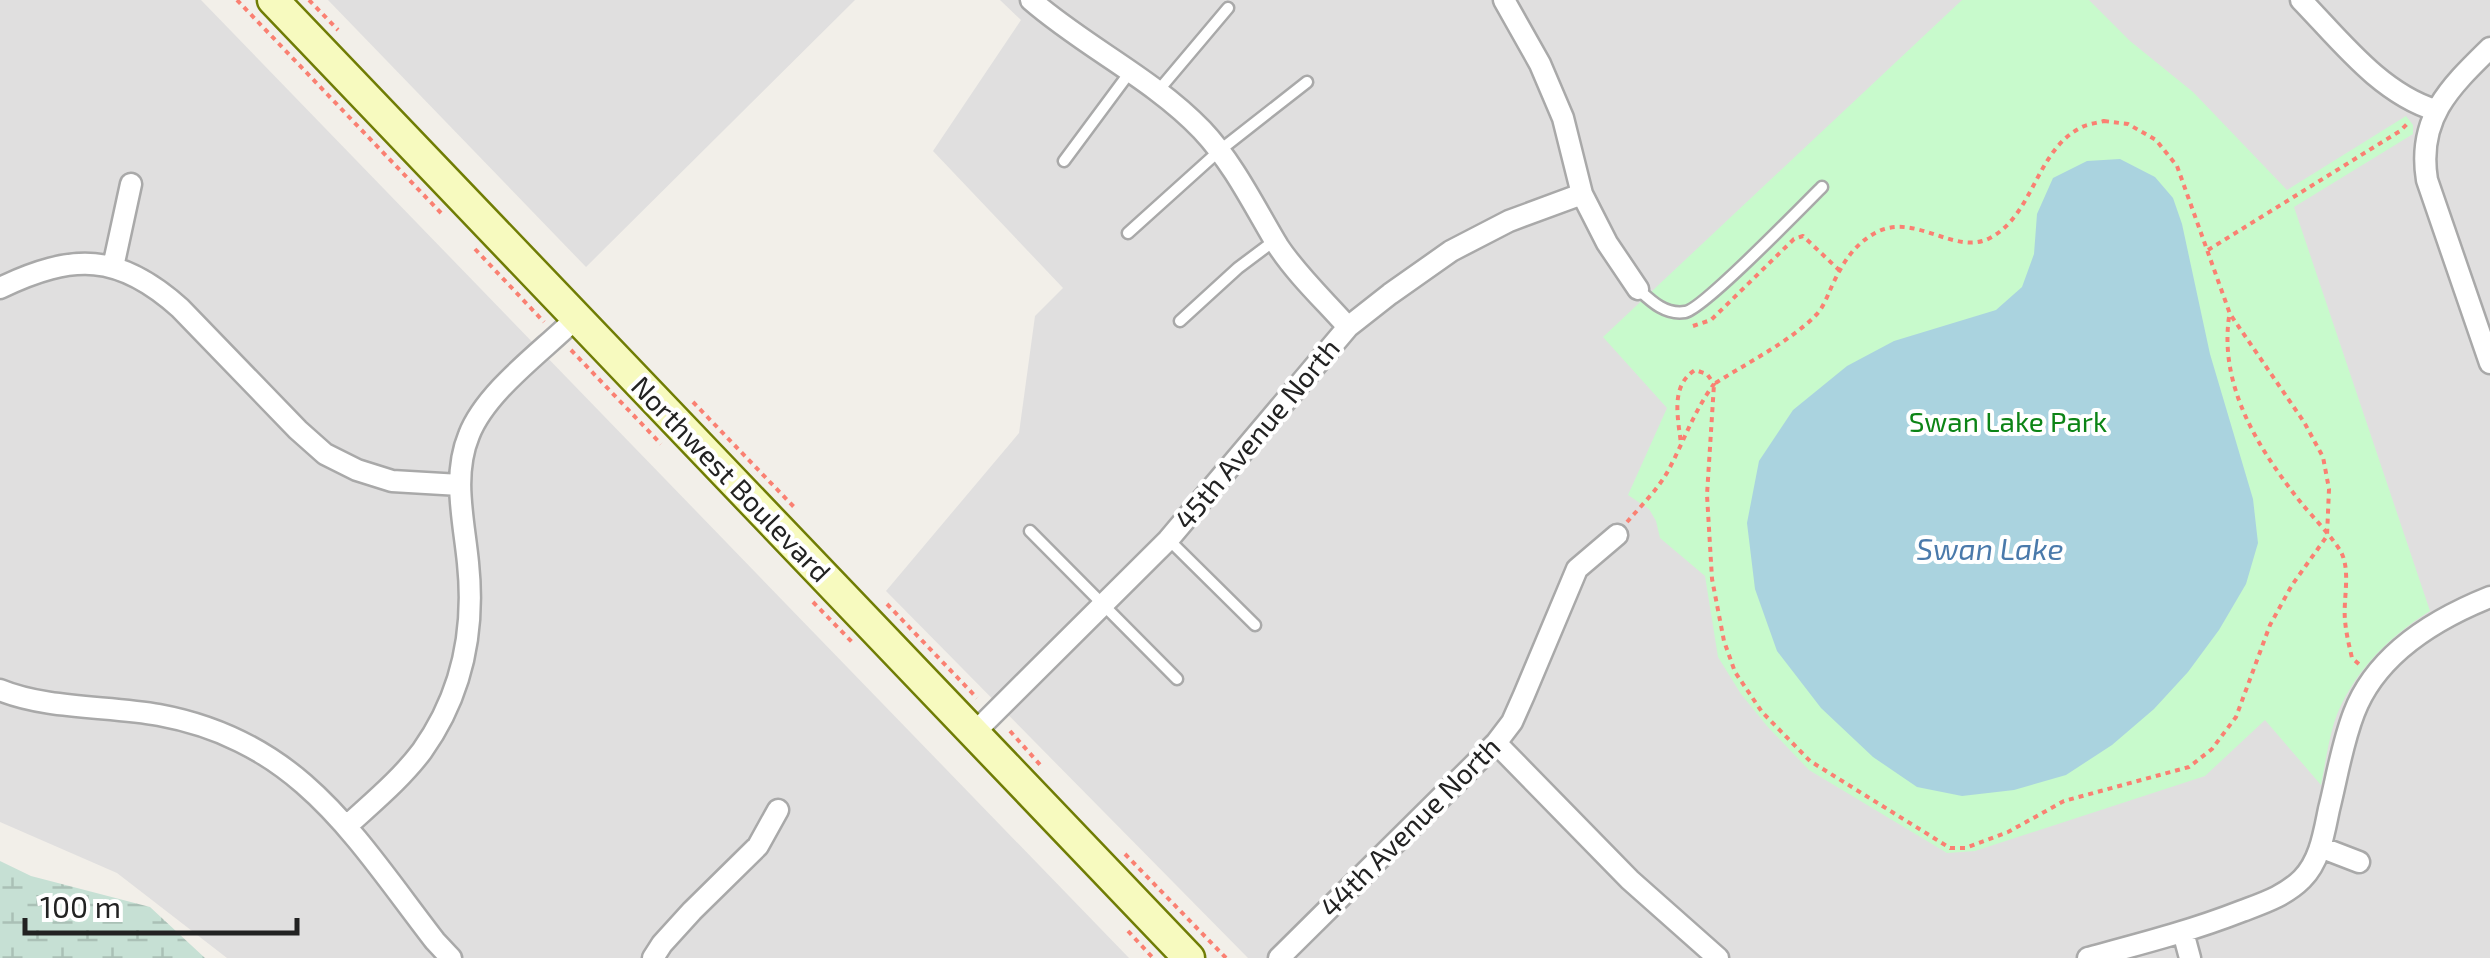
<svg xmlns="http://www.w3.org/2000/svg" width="2490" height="958" viewBox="0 0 2490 958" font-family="'Exo 2',sans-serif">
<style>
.residential{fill:#e0dfdf}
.wetland{fill:url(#wetland-marsh)}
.park{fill:#c8facc}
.water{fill:#aad3df}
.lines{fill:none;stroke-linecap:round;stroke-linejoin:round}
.lane-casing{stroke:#a9a9a9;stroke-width:15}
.street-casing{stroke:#a9a9a9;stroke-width:25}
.secondary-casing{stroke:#707d05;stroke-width:35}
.path{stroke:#fa8072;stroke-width:4;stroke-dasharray:5 5;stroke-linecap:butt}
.lane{stroke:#fff;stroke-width:10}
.street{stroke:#fff;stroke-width:20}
.secondary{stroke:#f7fabf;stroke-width:30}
.labels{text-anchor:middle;stroke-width:8;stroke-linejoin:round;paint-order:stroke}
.park-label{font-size:28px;fill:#0c8416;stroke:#fff}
.street-label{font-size:28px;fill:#222;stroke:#fff}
.water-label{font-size:30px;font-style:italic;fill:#4a7aab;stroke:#fff}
</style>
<defs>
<pattern id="wetland-marsh" width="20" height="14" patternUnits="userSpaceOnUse" patternTransform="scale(2.5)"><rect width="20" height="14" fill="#c6e0d4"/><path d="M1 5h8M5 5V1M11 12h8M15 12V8" fill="none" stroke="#aac0b6"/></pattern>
</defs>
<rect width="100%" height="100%" fill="#f2efe9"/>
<path class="residential" d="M0 0H201L1129 958H227L117 873 0 822Z
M328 0H855L586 267Z
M1000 0H2490V958H1248L886 591 1019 433 1035 316 1063 288 933 151 1021 20Z"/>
<path class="wetland" d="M0 861 31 876 150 907 205 958H0Z"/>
<path class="park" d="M1962 0H2089L2130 41 2193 92 2287 190 2406 116 2413 125V134L2294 207 2430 611C2388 637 2350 675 2334 723 2328 743 2325 765 2321 785L2265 720 2205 776 1975 851 1947 853 1809 770 1767 726 1741 694 1718 657 1705 576 1660 538 1656 521 1649 509 1628 495 1667 408 1603 337Z"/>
<path class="water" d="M2120 159 2155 177 2173 198 2182 224 2210 354 2253 499 2258 543 2246 584 2219 630 2188 672 2154 709 2112 745 2066 775 2014 790 1962 796 1917 787 1873 757 1821 708 1777 651 1755 589 1747 523 1759 461 1793 410 1847 366 1894 341 1996 310 2022 287 2034 254 2037 214 2053 178 2087 161Z"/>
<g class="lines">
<defs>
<path id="lane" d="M1158 91 1228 8
M1064 161 1130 72
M1128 233 1219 151 1307 82
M1638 289C1651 301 1665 315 1685 312 1702 310 1802 207 1822 187
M1180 321 1238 268 1274 241
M1030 531 1177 679
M1169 540 1255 625"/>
<path id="street" d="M1031 0C1085 47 1152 78 1202 130 1234 164 1254 206 1278 246 1297 275 1325 301 1348 327
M1504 0 1540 64 1563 118 1582 194 1607 243 1638 289
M2301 0C2340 40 2380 93 2435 110
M2490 48C2449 88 2417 119 2427 180L2490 363
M113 267 131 184
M0 288C73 253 119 253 180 308L298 430 325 454 357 470 392 481 460 485
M0 690C46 709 109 706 159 715 300 741 354 836 435 941L451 958
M974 733 1168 540 1348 327 1390 294 1451 251 1509 221 1582 194
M1496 743 1630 880 1718 958
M347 826C373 802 401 779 422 751 462 695 475 630 468 563 464 521 452 476 469 435 486 391 543 351 576 318
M2320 847 2359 862
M2183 932 2190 958
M653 958 662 944 692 911 758 846 778 810
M1279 958 1496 743 1512 722 1524 695 1577 569 1617 535
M2088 958C2140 944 2191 931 2242 911 2263 903 2285 896 2302 879 2320 861 2324 833 2329 809 2337 777 2342 744 2354 713 2376 655 2435 619 2490 597"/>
<path id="secondary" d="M273 0 1189 958"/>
</defs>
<use href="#lane" class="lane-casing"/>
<use href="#street" class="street-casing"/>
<use href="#secondary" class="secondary-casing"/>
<path class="path" d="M237 0 441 213
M309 0 338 30
M2104 121 2128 124 2156 140 2177 166 2230 314 2304 422 2323 457 2329 489 2327 536 2292 585 2270 625 2236 717 2212 749 2189 767 2064 801 2008 832 1965 848H1950L1810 761 1762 712 1735 672 1724 641 1712 579 1707 495 1714 384C1745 364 1791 341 1816 315 1823 308 1827 297 1831 288 1842 264 1854 243 1879 231 1917 214 1956 256 1990 238 2034 215 2036 149 2082 127 2088 124 2097 123 2104 121Z
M475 249 544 322
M2208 250 2400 131 2410 121
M2229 317C2219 388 2260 451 2302 504 2313 517 2333 538 2341 552 2351 571 2343 599 2345 620 2346 633 2349 645 2352 658L2359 664
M1693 326 1711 320 1794 239 1803 236 1839 270
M571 350 661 444
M693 402 794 507
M1627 522C1641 506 1658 489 1668 471 1684 441 1694 411 1714 384L1707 374 1695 370C1670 386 1678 417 1681 444
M813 602 852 642
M887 604 977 698
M1010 731 1042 767
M1125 854 1226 958
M1128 931 1153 958"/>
<use href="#lane" class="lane"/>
<use href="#street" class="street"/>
<use href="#secondary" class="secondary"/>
</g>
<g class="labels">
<g class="park-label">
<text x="2008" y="432">Swan Lake Park</text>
</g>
<g class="street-label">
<text transform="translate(1257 434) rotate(-50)" y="10">45th Avenue North</text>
<text transform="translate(731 479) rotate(46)" y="10">Northwest Boulevard</text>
<text transform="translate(1410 827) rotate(-45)" y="10">44th Avenue North</text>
</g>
<g class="water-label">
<text x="1990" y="560">Swan Lake</text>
</g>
</g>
<path d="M25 918v15h272v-15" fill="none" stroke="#222222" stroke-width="5"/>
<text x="40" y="918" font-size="30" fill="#222222" stroke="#ffffff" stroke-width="8" paint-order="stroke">100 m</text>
</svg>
